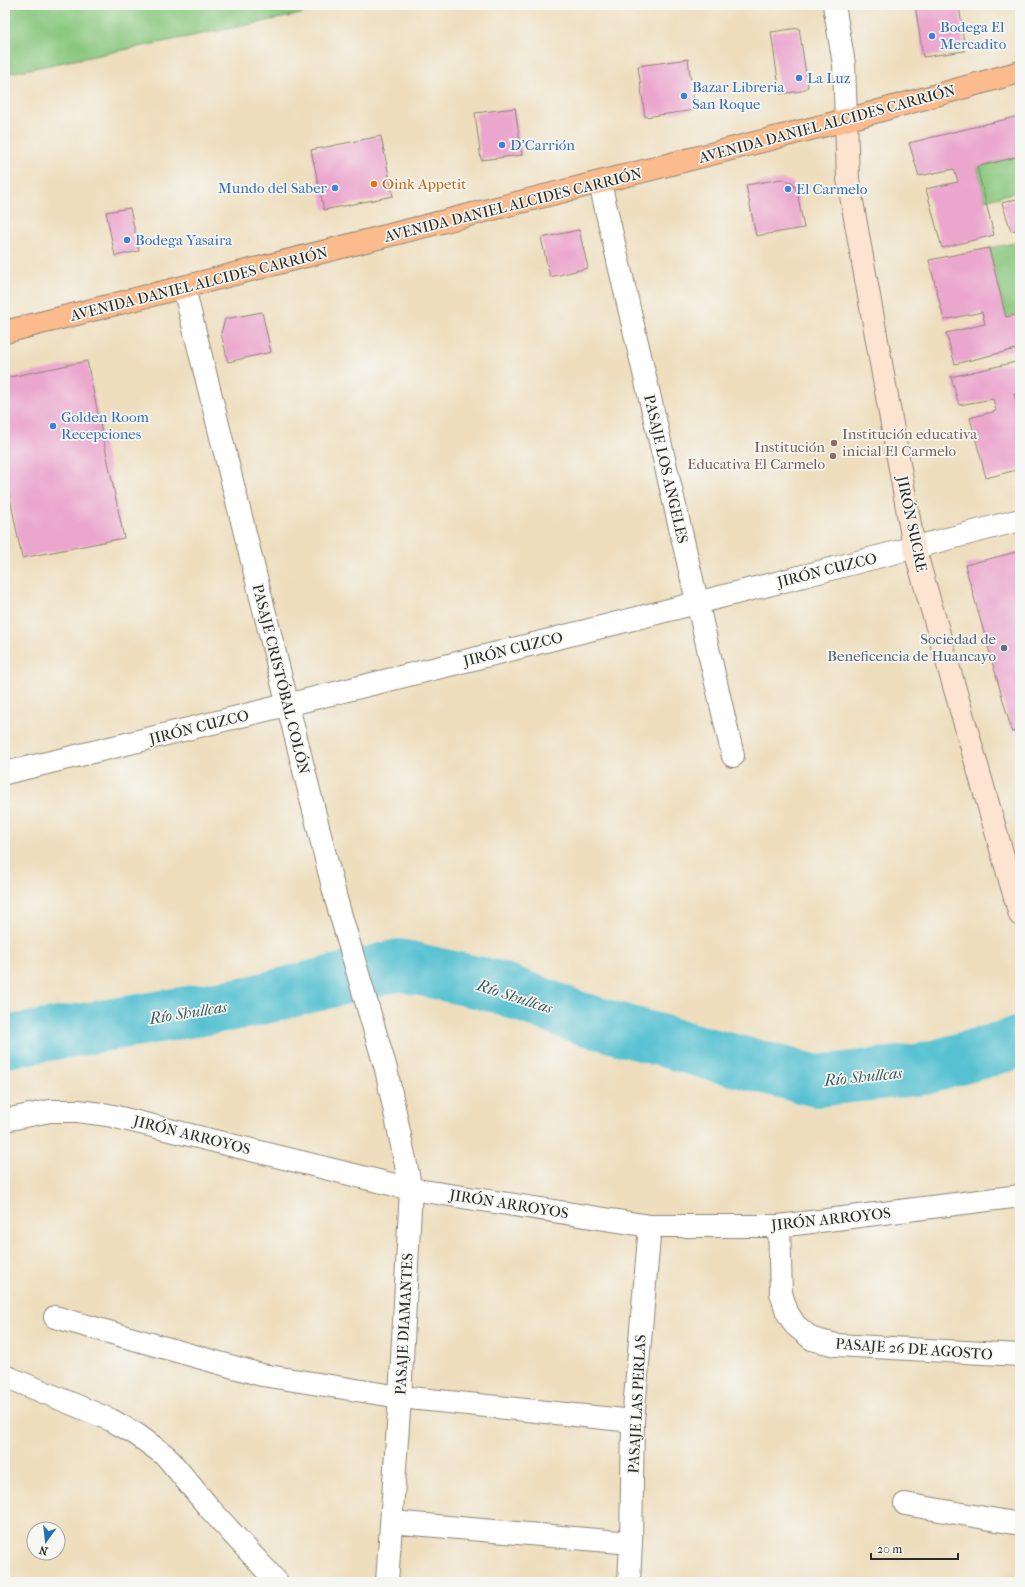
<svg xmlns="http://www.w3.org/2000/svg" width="1025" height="1587" viewBox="0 0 1025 1587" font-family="'IM FELL French Canon',serif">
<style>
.green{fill:#89c77e;stroke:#5a7954}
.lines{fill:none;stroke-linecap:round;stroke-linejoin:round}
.river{stroke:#56c1d1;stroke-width:52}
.building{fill:#eba6cd}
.street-casing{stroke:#8c8474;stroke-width:24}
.secondary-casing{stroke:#8c8474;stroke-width:24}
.primary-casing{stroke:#8c8474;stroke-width:24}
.street{stroke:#fff;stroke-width:22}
.secondary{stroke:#fde4d1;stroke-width:22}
.primary{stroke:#fbbb8c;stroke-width:22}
.shop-dot{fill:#3f7fe0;stroke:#f6f6f2;stroke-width:1.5}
.food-dot{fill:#e8710a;stroke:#f6f6f2;stroke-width:1.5}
.education-dot{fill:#8d6e63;stroke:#f6f6f2;stroke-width:1.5}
.service-dot{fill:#5c6f8a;stroke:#f6f6f2;stroke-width:1.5}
.labels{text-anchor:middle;stroke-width:3.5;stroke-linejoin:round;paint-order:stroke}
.shop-label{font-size:15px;fill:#366cbe;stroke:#f6f6f2;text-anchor:start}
.street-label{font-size:15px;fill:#2b2b2b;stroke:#f6f6f2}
.food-label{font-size:15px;fill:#c56008;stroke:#f6f6f2;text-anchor:start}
.education-label{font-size:15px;fill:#785e54;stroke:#f6f6f2;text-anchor:start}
.service-label{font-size:15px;fill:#4e5e75;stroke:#f6f6f2;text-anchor:end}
.water-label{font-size:16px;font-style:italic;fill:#38585d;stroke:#f6f6f2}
</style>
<rect width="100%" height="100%" fill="#f6f6f2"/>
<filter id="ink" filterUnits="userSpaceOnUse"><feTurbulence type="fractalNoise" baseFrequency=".025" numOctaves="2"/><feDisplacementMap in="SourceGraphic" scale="8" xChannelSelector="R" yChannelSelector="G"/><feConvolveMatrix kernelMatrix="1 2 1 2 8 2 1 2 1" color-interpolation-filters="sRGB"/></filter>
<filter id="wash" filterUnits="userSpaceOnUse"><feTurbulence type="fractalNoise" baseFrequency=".012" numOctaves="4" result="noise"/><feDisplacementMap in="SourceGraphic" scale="16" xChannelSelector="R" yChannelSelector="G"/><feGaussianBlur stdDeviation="0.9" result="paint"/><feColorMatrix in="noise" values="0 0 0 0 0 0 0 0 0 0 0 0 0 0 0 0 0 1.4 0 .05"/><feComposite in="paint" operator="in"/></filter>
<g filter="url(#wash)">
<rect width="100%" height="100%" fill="#eedebe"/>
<path class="green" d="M5 5H318L301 14 5 74Z
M1020 156V191L985 200 977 167Z
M1020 242V314L1006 317 989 248Z"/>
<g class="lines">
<path class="river" d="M5 1042 249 1002 399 965 498 987 580 1018 706 1053 817 1081 924 1069 1020 1042"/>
</g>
<g id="blocks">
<path class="building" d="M915 5H959L965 51 923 57Z
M799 28 808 87 801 91 780 94 771 32Z
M688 59 695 110 645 117 638 66Z
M515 108 522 155 481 160 475 113Z
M1019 116 1020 156 977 167 994 235 942 248 926 189 958 182 954 169 919 176 909 143Z
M381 136 393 196 324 210 311 150Z
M782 179 792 182 797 191 804 228 756 236 746 185Z
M1020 198V229L1011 231 1002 203Z
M130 208 139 251 115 256 106 212Z
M579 230 588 268 550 277 541 238Z
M989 248 1006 317 1020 314V348L955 364 946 333 985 324 982 312 944 320 929 260Z
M262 312 271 352 228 362 221 333 225 319Z
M87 361 124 538 22 558 5 473V378Z
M1020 361V393L1014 394 1020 419V469L986 478 970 418 996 411 993 399 959 405 951 377Z
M1020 551V730L1012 732 965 565Z"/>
</g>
</g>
<g filter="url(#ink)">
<use href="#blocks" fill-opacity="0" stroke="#8c8474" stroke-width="1"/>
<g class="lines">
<defs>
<path id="street" d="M834 5 844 64 846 120
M600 183 733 756
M184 288 336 899 386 1069 411 1189 400 1397 387 1582
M5 773C344 692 683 608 1020 520
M5 1120 50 1111H78L108 1115 411 1189 650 1226H779L1020 1196
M779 1226 781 1293 787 1312 795 1325 812 1339 836 1345 1020 1355
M55 1317 262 1375 400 1397 633 1421
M5 1376 111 1420 136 1434 166 1456 211 1510 277 1582
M905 1504 1020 1524
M391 1522 631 1543
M629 1582 631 1543 633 1421 650 1226"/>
<path id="secondary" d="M846 120 848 179 914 547 1020 915"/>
<path id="primary" d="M5 332 846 120 1020 72"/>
</defs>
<use href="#street" class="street-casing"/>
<use href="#secondary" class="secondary-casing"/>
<use href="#primary" class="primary-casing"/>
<use href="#street" class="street"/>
<use href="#secondary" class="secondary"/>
<use href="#primary" class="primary"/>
</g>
</g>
<g class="shop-dot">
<circle cx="932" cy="36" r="4"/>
<circle cx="799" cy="78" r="4"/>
<circle cx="684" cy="96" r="4"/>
<circle cx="502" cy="145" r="4"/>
<circle cx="335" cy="188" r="4"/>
<circle cx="788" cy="189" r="4"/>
<circle cx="127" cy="240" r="4"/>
<circle cx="53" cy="426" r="4"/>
</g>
<circle class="food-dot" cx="374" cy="184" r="4"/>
<g class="education-dot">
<circle cx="834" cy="443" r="4"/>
<circle cx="833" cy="456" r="4"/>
</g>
<circle class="service-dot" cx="1004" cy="648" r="4"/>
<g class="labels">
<g class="shop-label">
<text x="940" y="32">Bodega El<tspan x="940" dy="17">Mercadito</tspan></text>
<text x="807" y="83">La Luz</text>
<text x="692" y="92">Bazar Libreria<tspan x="692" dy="17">San Roque</tspan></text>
<text x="510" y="150">D'Carrión</text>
<text x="327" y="193" text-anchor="end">Mundo del Saber</text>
<text x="796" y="194">El Carmelo</text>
<text x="135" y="245">Bodega Yasaira</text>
<text x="61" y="422">Golden Room<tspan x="61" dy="17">Recepciones</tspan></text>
</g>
<g class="street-label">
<text transform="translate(827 124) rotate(-15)" y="5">AVENIDA DANIEL ALCIDES CARRIÓN</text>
<text transform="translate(513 205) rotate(-14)" y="5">AVENIDA DANIEL ALCIDES CARRIÓN</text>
<text transform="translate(199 284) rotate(-14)" y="5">AVENIDA DANIEL ALCIDES CARRIÓN</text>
<text transform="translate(666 469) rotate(77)" y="5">PASAJE LOS ANGELES</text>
<text transform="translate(912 524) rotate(78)" y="5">JIRÓN SUCRE</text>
<text transform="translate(827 570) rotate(-14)" y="5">JIRÓN CUZCO</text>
<text transform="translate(513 649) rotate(-14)" y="5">JIRÓN CUZCO</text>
<text transform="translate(281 679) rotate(76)" y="5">PASAJE CRISTÓBAL COLÓN</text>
<text transform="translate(199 727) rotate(-14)" y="5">JIRÓN CUZCO</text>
<text transform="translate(192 1135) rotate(14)" y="5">JIRÓN ARROYOS</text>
<text transform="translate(509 1204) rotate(9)" y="5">JIRÓN ARROYOS</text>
<text transform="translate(831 1219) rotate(-6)" y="5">JIRÓN ARROYOS</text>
<text transform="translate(404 1324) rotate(-87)" y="5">PASAJE DIAMANTES</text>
<text transform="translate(914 1349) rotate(4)" y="5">PASAJE 26 DE AGOSTO</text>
<text transform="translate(637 1404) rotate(-87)" y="5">PASAJE LAS PERLAS</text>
</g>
<g class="food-label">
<text x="382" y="189">Oink Appetit</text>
</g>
<g class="education-label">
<text x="842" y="439">Institución educativa<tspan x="842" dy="17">inicial El Carmelo</tspan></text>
<text x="825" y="452" text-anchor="end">Institución<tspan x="825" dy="17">Educativa El Carmelo</tspan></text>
</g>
<g class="service-label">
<text x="996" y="644">Sociedad de<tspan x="996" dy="17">Beneficencia de Huancayo</tspan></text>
</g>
<g class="water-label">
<text transform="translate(515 996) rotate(18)" y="6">Río Shullcas</text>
<text transform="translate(188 1012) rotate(-9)" y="6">Río Shullcas</text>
<text transform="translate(863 1076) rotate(-6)" y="6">Río Shullcas</text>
</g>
</g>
<rect width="1025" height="1587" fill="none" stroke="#f6f6f2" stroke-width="20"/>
<g transform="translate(46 1541) rotate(195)"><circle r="19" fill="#f6f6f2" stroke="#a5a5a2"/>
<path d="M0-3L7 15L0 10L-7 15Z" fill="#1f6fb2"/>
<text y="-6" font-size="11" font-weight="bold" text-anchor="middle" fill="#2b2b2b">N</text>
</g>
<path d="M871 1553v6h87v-6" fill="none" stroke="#2b2b2b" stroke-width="2"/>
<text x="877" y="1553" font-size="12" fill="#2b2b2b" stroke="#f6f6f2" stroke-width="3" paint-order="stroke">20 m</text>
</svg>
